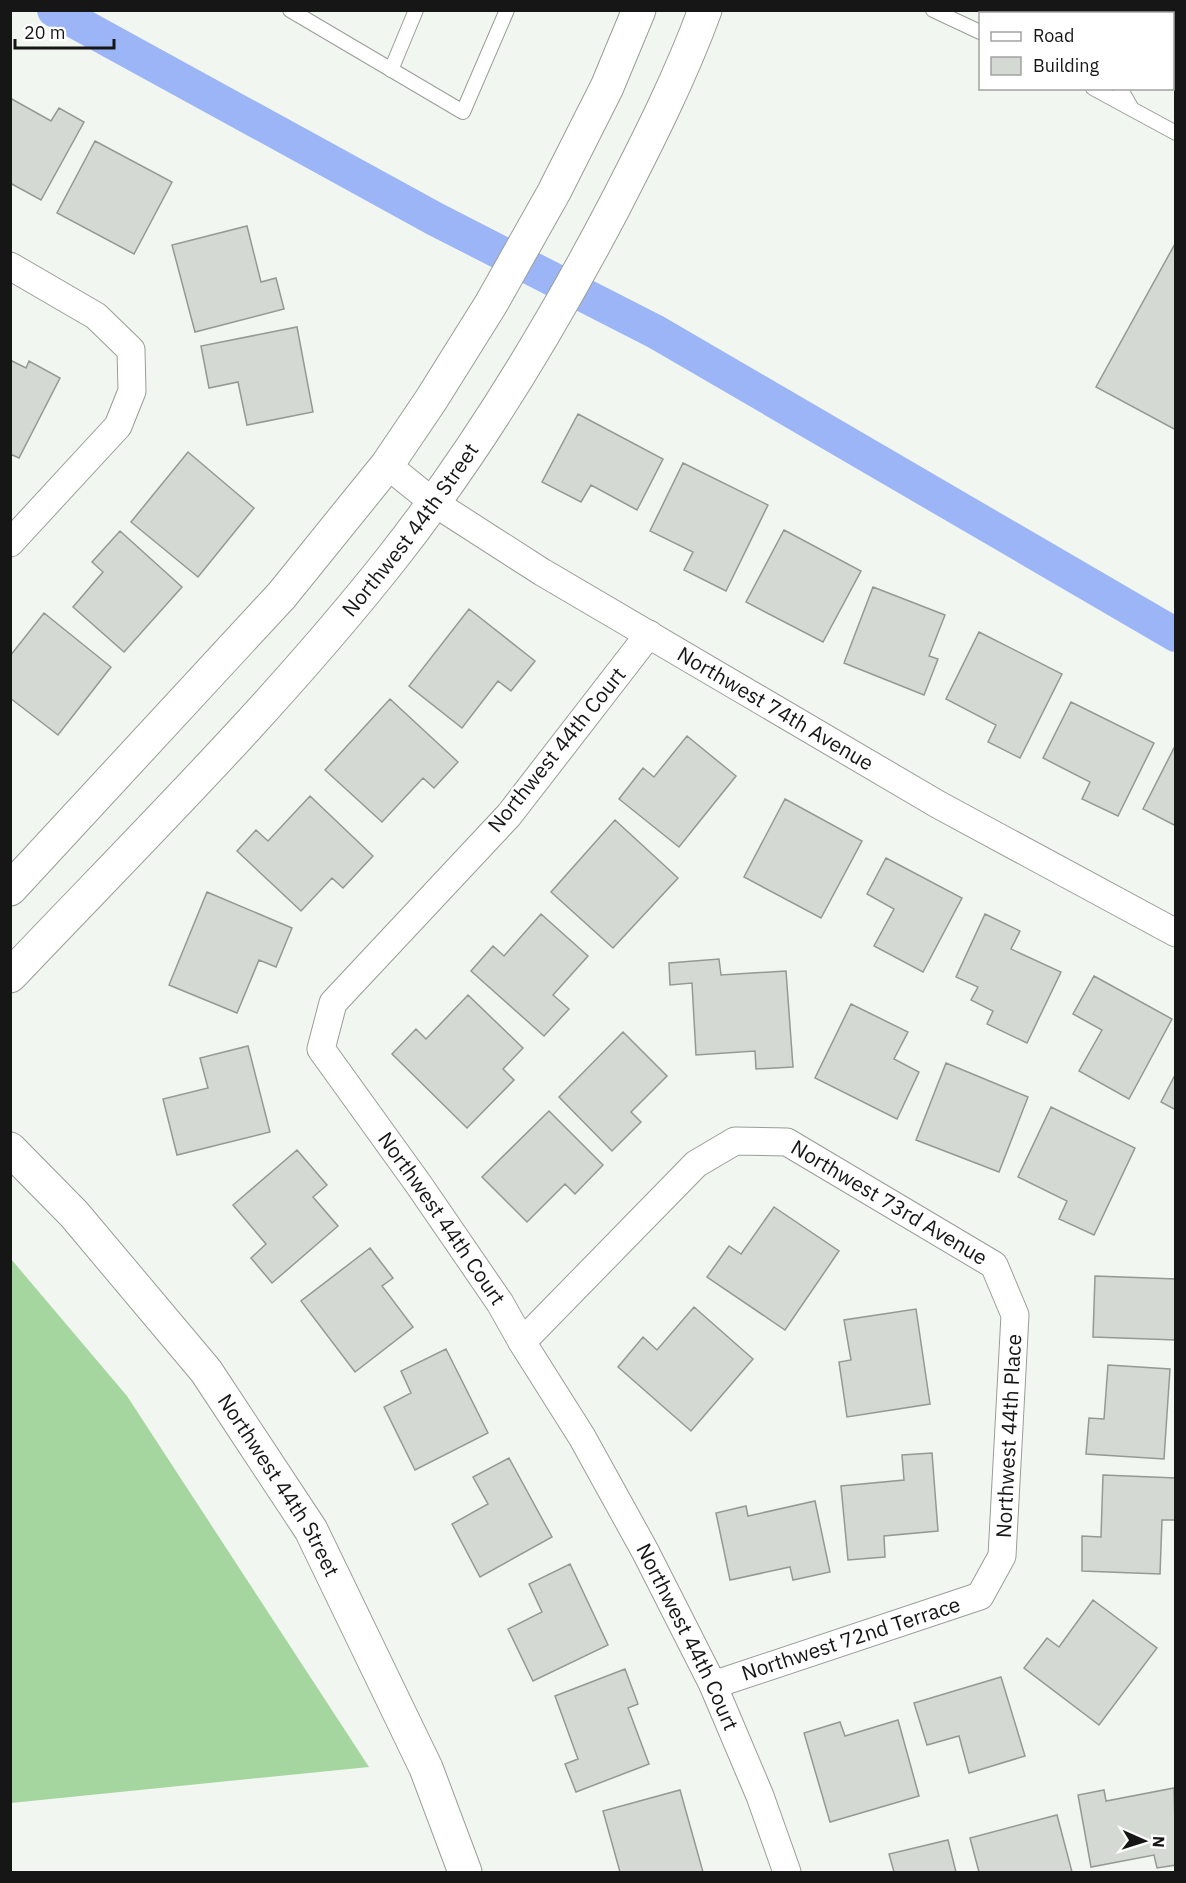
<svg xmlns="http://www.w3.org/2000/svg" width="1186" height="1883" viewBox="0 0 1186 1883" font-family="'IBM Plex Sans',sans-serif">
<style>
.grass{fill:#a6d6a0}
.lines{fill:none;stroke-linecap:round;stroke-linejoin:round}
.canal{stroke:#9cb5f6;stroke-width:34}
.building{fill:#d5d9d4;stroke:#959994;stroke-width:1.5}
.service-casing{stroke:#999d99;stroke-width:16}
.minor-casing{stroke:#999d99;stroke-width:29}
.tertiary-casing{stroke:#999d99;stroke-width:35}
.service{stroke:#fff;stroke-width:14}
.minor{stroke:#fff;stroke-width:27}
.tertiary{stroke:#fff;stroke-width:33}
.labels{text-anchor:middle;stroke-width:5;stroke-linejoin:round;paint-order:stroke}
.street-label{font-size:21px;fill:#151615;stroke:#fff}
</style>
<rect width="100%" height="100%" fill="#f2f6f1"/>
<path class="grass" d="M11 1259 127 1396 369 1767 11 1803Z"/>
<g class="lines">
<path class="canal" d="M54 10 435 219 656 332 1176 635"/>
</g>
<path class="building" d="M1168 10H1176V34L1172 32V14H1167Z
M10 98 51 121 59 108 84 122 41 200 10 183Z
M95 141 172 182 134 254 57 213Z
M247 226 261 282 276 278 284 309 195 332 172 245Z
M1176 242V430L1096 387Z
M297 327 313 412 247 425 238 382 209 388 201 346Z
M10 360 26 368 29 361 60 378 19 458 10 454Z
M578 414 663 459 637 510 591 485 581 502 542 482Z
M188 452 254 508 198 577 131 522Z
M683 463 768 505 726 591 684 570 693 552 650 531Z
M784 530 861 571 823 642 746 602Z
M120 531 182 587 124 652 73 607 103 572 92 562Z
M873 587 945 615 929 656 938 659 924 695 844 663Z
M469 609 535 661 511 691 498 681 462 728 409 686Z
M44 613 111 667 58 735 10 698V656Z
M979 632 1062 674 1020 758 988 742 996 725 946 699Z
M390 699 458 762 434 788 423 778 382 822 325 770Z
M1071 702 1154 743 1118 816 1082 799 1090 782 1043 758Z
M687 736 736 776 679 847 619 799 643 768 654 777Z
M1175 746H1176V826L1143 809Z
M310 796 373 856 343 888 332 878 301 911 237 851 256 830 268 841Z
M785 799 862 841 821 918 744 877Z
M615 820 678 878 613 948 551 892Z
M886 858 962 898 923 972 874 946 894 909 867 894Z
M207 892 292 928 276 967 259 960 237 1013 169 985Z
M541 914 588 956 553 995 569 1009 544 1036 471 971 493 946 504 956Z
M985 914 1020 931 1011 949 1061 972 1027 1043 987 1024 993 1011 971 1000 978 987 956 977Z
M719 959 721 975 786 971 793 1067 756 1069 755 1051 696 1055 692 983 670 985 669 963Z
M1094 976 1172 1019 1129 1099 1079 1071 1102 1030 1073 1014Z
M468 995 523 1048 503 1069 514 1080 467 1128 392 1054 416 1029 426 1039Z
M851 1004 908 1032 894 1059 919 1072 897 1119 815 1078Z
M623 1032 667 1076 631 1112 641 1122 612 1151 559 1097Z
M248 1046 270 1132 177 1155 163 1099 208 1088 200 1058Z
M946 1063 1028 1097 999 1172 916 1140Z
M1176 1073V1110L1161 1102Z
M1051 1107 1135 1148 1094 1235 1059 1219 1067 1201 1018 1177Z
M549 1111 603 1165 575 1194 565 1184 527 1222 482 1177Z
M297 1150 327 1185 313 1197 338 1226 272 1283 251 1258 266 1244 233 1205Z
M774 1207 839 1251 785 1330 707 1277 729 1246 741 1254Z
M370 1248 393 1278 382 1286 413 1327 355 1372 301 1301Z
M1095 1276 1176 1279V1340L1093 1337Z
M694 1307 753 1359 691 1431 618 1367 643 1337 657 1350Z
M916 1309 930 1404 847 1417 839 1362 851 1360 844 1320Z
M446 1349 488 1433 415 1470 384 1407 411 1393 401 1371Z
M1108 1365 1170 1369 1164 1459 1086 1454 1089 1418 1104 1419Z
M932 1453 938 1531 884 1536 885 1557 848 1560 841 1486 904 1480 902 1455Z
M509 1458 552 1537 480 1577 452 1524 488 1504 473 1477Z
M1103 1475 1176 1478V1520H1162L1160 1574 1082 1571V1536L1101 1537Z
M815 1501 830 1572 793 1580 790 1567 730 1580 716 1513 746 1506 748 1516Z
M570 1564 608 1645 533 1681 508 1629 542 1612 529 1584Z
M1093 1600 1157 1648 1099 1725 1024 1668 1047 1638 1059 1647Z
M625 1669 638 1704 628 1708 649 1764 576 1792 565 1764 578 1759 555 1696Z
M1001 1677 1025 1756 969 1773 959 1736 927 1745 914 1703Z
M898 1720 919 1796 830 1822 804 1733 840 1722 845 1736Z
M1174 1788 1176 1865 1157 1868 1154 1855 1091 1867 1078 1795 1104 1790 1106 1801Z
M680 1790 703 1872H620L603 1811Z
M1057 1815 1072 1872H979L970 1838Z
M948 1840 956 1872H894L889 1854Z"/>
<g class="lines">
<defs>
<path id="service" d="M290 10 463 112 507 10
M933 10 980 32
M1056 10 1062 14
M391 70 416 10
M1093 88 1176 133
M1120 88 1132 109"/>
<g id="minor">
<path d="M10 266 96 316 131 350 132 391 118 426 10 543"/>
<path id="s1" d="M387 465 433 502 542 572 939 805 1176 933"/>
<path id="s2" d="M649 634 509 815 333 1003 321 1049 419 1185 500 1303 522 1342 582 1437 645 1551 713 1685 760 1796 787 1872"/>
<path id="s3" d="M522 1342 696 1164 735 1141 787 1142 994 1265 1015 1315 1002 1556 980 1596 713 1685"/>
</g>
<g id="tertiary">
<path d="M10 889 282 595 387 465 431 400 491 304 554 192 607 87 639 10"/>
<path id="s4" d="M10 976C140 839 275 706 392 558 477 450 550 329 614 207 647 143 680 78 705 10"/>
<path id="s5" d="M10 1149 74 1214 206 1371 311 1530 426 1768 465 1872"/>
</g>
</defs>
<use href="#service" class="service-casing"/>
<use href="#minor" class="minor-casing"/>
<use href="#tertiary" class="tertiary-casing"/>
<use href="#service" class="service"/>
<use href="#minor" class="minor"/>
<use href="#tertiary" class="tertiary"/>
</g>
<g class="labels">
<g class="street-label">
<text dy="7" stroke="none"><textPath href="#s4" startOffset="600">Northwest 44th Street</textPath></text>
<text dy="7" stroke="none"><textPath href="#s1" startOffset="459">Northwest 74th Avenue</textPath></text>
<text transform="translate(557 750) rotate(-51)" y="7">Northwest 44th Court</text>
<text dy="7" stroke="none"><textPath href="#s3" startOffset="465">Northwest 73rd Avenue</textPath></text>
<text dy="7" stroke="none"><textPath href="#s2" startOffset="742">Northwest 44th Court</textPath></text>
<text transform="translate(1009 1436) rotate(-87)" y="7">Northwest 44th Place</text>
<text dy="7" stroke="none"><textPath href="#s5" startOffset="432">Northwest 44th Street</textPath></text>
<text dy="7" stroke="none"><textPath href="#s2" startOffset="1228">Northwest 44th Court</textPath></text>
<text transform="translate(851 1639) rotate(-18)" y="7">Northwest 72nd Terrace</text>
</g>
</g>
<rect width="1186" height="1883" fill="none" stroke="#151615" stroke-width="24"/>
<rect x="979" y="12" width="195" height="78" fill="#ffffff" stroke="#a1a2a1" stroke-width="1.5"/>
<rect x="991" y="32" width="30" height="9" fill="#ffffff" stroke="#a1a2a1" stroke-width="1.5"/>
<text x="1033" y="42" font-size="18" fill="#151615">Road</text>
<rect x="991" y="57" width="30" height="18" fill="#d5d9d4" stroke="#a1a2a1" stroke-width="1.5"/>
<text x="1033" y="72" font-size="18" fill="#151615">Building</text>
<g transform="translate(1144 1841) rotate(93)" stroke="#ffffff" stroke-width="4.5" paint-order="stroke">
<path d="M0-4.5L10 22L0 15L-10 22Z" fill="#151615"/>
<text y="-9" font-size="16" font-weight="bold" text-anchor="middle" fill="#151615">N</text>
</g>
<path d="M15 39v9h99v-9" fill="none" stroke="#151615" stroke-width="3"/>
<text x="24" y="39" font-size="18" fill="#151615" stroke="#ffffff" stroke-width="4.5" paint-order="stroke">20 m</text>
</svg>
